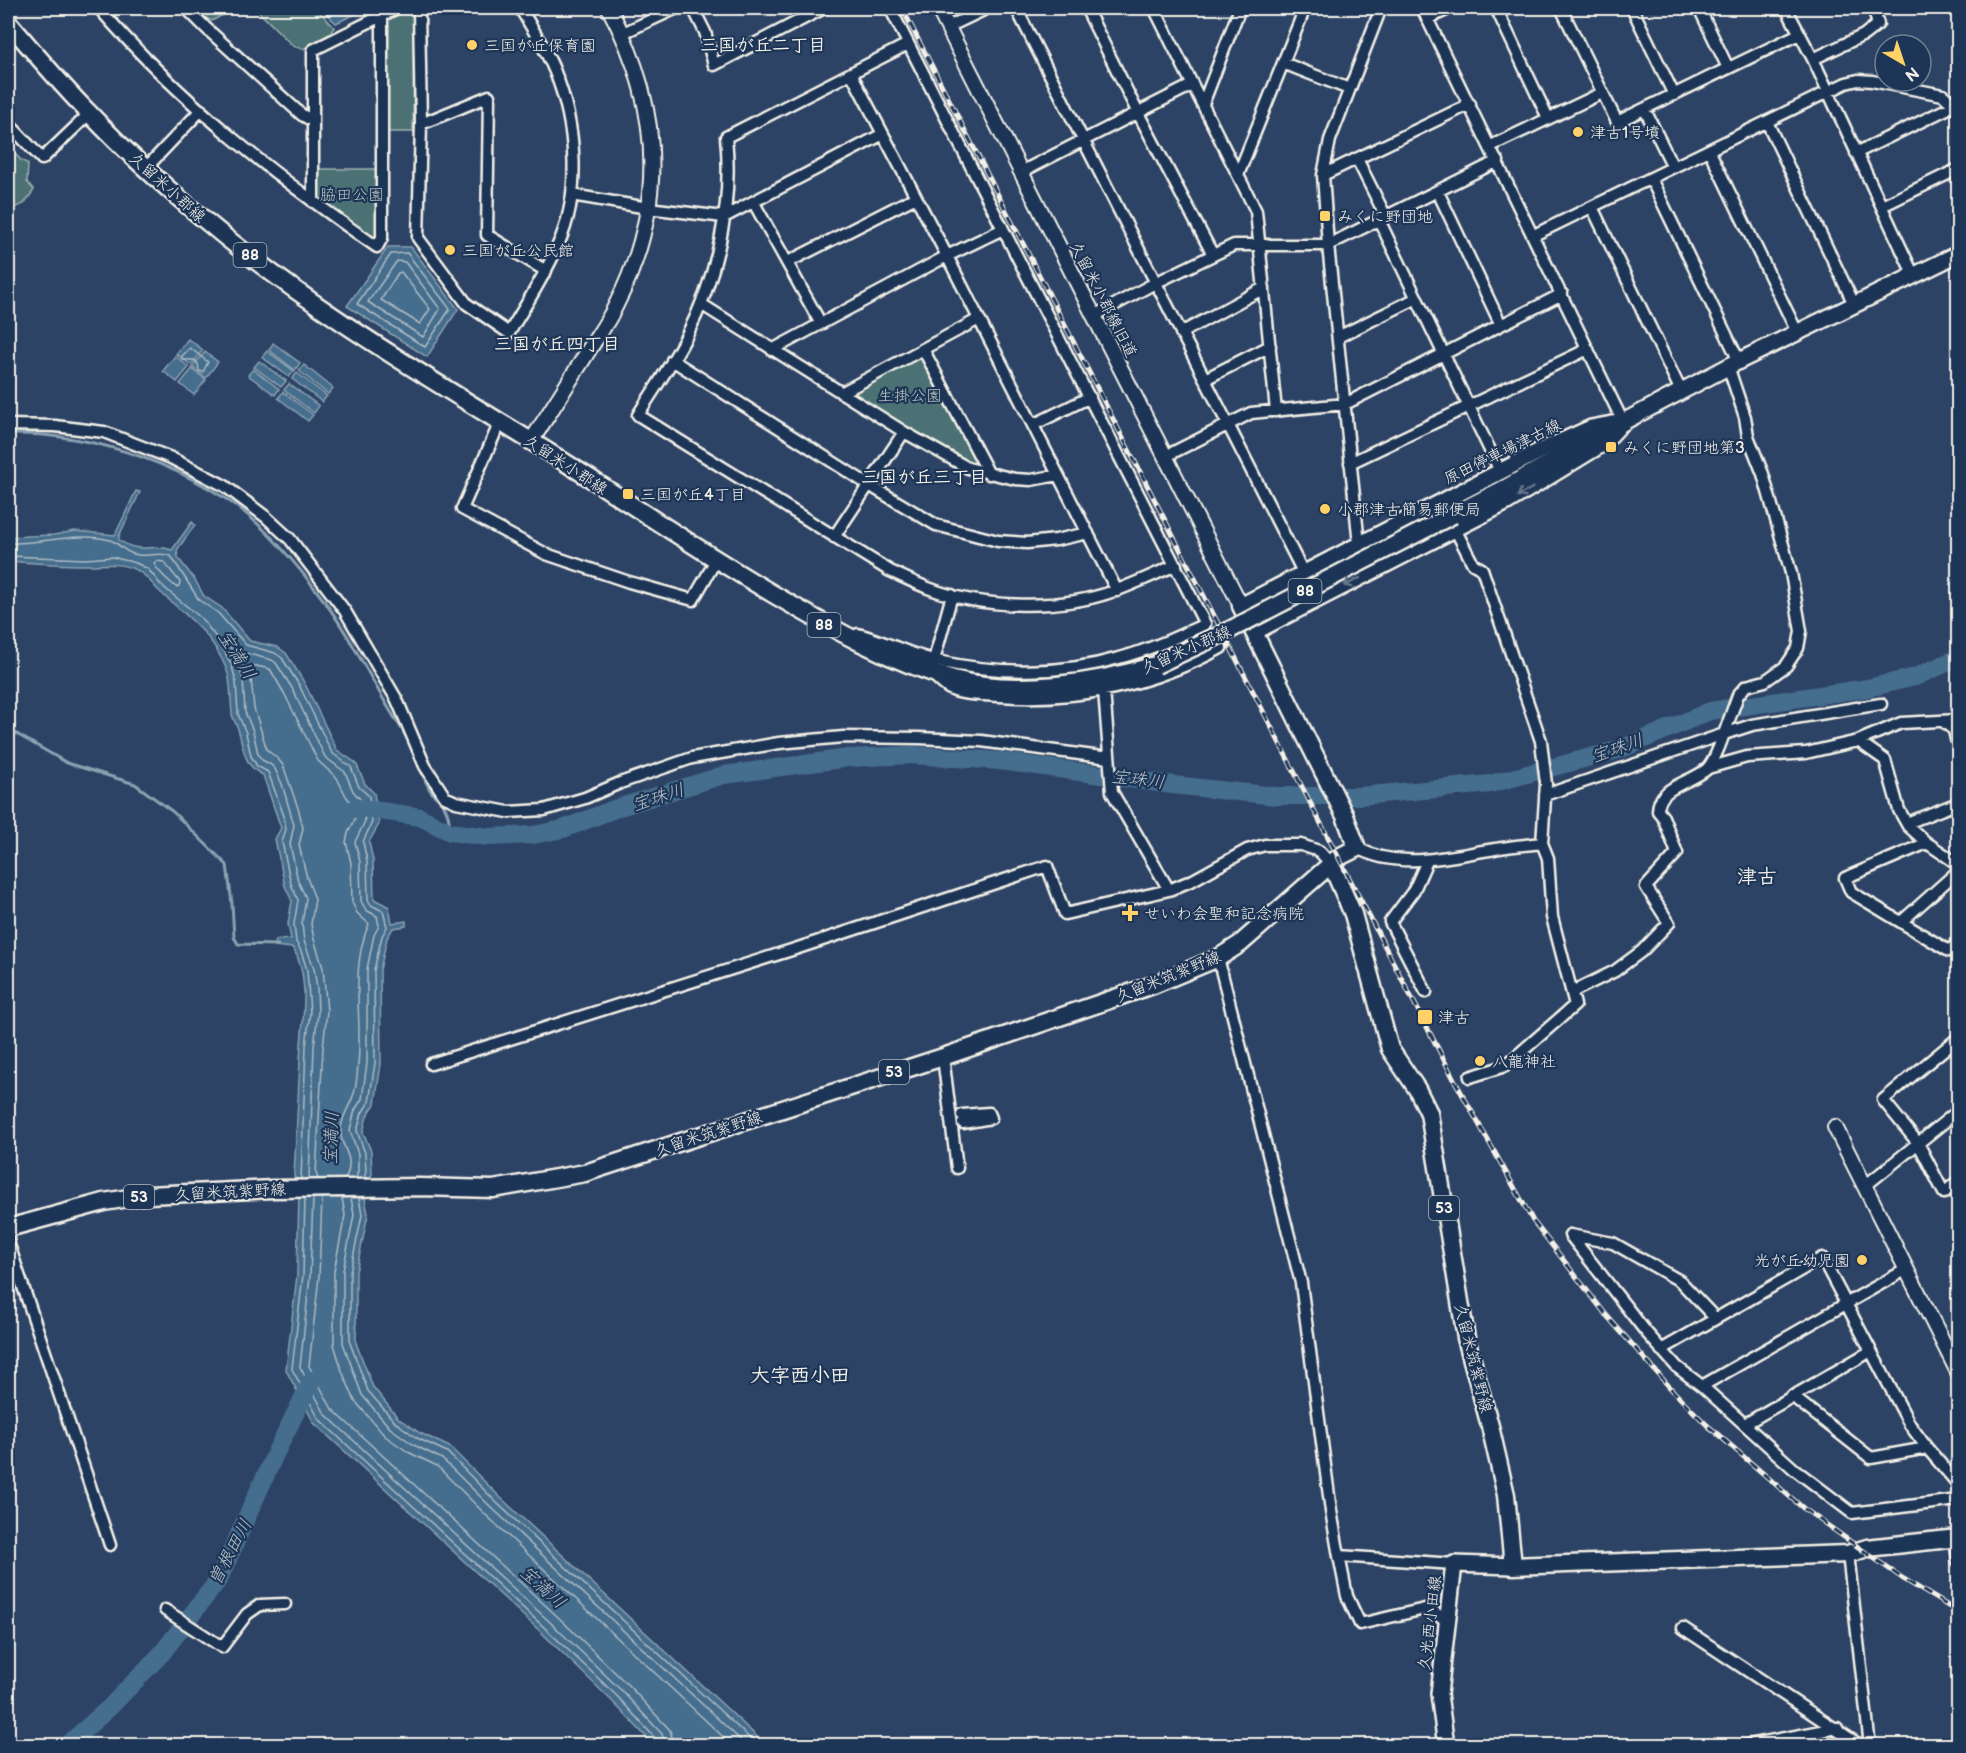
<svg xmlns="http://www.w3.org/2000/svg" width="1966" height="1753" viewBox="0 0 1966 1753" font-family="'Balsamiq Sans','Klee One',sans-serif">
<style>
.green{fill:#4b7174;stroke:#a0b1ae;stroke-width:1.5}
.water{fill:#456d8d;stroke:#8ba2b1;stroke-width:1.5}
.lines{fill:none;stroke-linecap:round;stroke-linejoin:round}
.shore{stroke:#aebcc4;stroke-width:1.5}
.stream{stroke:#8ba2b1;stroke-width:3}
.river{stroke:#456d8d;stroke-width:18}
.minor-casing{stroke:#f4f1e8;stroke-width:15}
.tertiary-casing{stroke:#f4f1e8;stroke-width:18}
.secondary-casing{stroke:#f4f1e8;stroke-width:20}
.primary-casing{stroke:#f4f1e8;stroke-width:21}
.minor{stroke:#1d3557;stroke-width:10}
.tertiary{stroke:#1d3557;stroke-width:14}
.secondary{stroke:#1d3557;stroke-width:15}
.primary{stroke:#1d3557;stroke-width:16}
.rail-casing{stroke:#f4f1e8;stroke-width:5}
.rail{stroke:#1d3557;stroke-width:3;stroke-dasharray:9;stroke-linecap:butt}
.primary-bridge-casing{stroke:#f4f1e8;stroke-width:21;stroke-linecap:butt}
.primary-bridge{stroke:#1d3557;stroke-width:16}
.oneway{stroke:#68778a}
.poi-dot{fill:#ffd166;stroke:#1d3557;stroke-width:2}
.labels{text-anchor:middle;stroke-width:4.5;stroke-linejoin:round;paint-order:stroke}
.shield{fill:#1d3557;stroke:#b4b9bc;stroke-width:1.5}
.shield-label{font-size:15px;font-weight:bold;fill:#f4f1e8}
.poi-label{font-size:16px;fill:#f4f1e8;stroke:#1d3557;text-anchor:start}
.street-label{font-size:16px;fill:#f4f1e8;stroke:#1d3557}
.park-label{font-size:16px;fill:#b9c4bf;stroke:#1d3557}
.neighbourhood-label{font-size:18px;font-weight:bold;fill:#f4f1e8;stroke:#1d3557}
.water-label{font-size:18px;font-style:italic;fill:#b7c3c8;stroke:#1d3557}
.quarter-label{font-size:20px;font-weight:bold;fill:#f4f1e8;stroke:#1d3557}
</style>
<rect width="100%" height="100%" fill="#2d4366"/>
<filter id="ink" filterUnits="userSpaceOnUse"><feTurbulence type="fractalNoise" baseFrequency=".0167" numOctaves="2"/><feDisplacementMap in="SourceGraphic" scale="12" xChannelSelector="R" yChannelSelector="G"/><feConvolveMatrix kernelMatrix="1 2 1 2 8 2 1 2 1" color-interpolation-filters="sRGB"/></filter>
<g filter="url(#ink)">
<path class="green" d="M196 8H235L212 21 204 17Z
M255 8H312L321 13 334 27 330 34 303 49 293 46Z
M408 8 414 9 413 132H387L388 20Z
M8 131 14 143 12 151 21 160 28 164 27 182 34 190 24 204 8 210Z
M316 169H377L376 235 371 239 319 201 316 197Z
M919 357 924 358 979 463 974 467 906 428 854 395V390Z"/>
<path class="water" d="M320 8H368L336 23Z
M388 247H411L458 309 427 357 347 306Z
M188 339 203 350 191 365 176 354Z
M273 343 300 363 295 370 269 350Z
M267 351 294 371 289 377 262 357Z
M205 352 218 362 206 378 192 367Z
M175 356 189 367 177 382 163 371Z
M259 361 286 381 281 387 254 367Z
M304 365 333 388 328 394 299 371Z
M192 369 206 380 194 395 180 384Z
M253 369 279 389 275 395 248 375Z
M297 373 327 396 322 402 292 379Z
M289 384 319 406 314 413 284 390Z
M283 392 313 415 308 421 278 398Z
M136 491 140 492 119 536V540C142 556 151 542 172 550L192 522 195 525 177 550 178 558 195 580 204 596 222 608 250 641 277 647 286 653 304 682 337 750 356 763 365 784 374 793 379 824 369 842 373 860 374 899 389 907 392 923 406 921V926L393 928 387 938 380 970 381 1064 375 1104 367 1116 363 1132 371 1151 372 1174 364 1193 368 1214 356 1272V1343L373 1387 398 1418 420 1433 450 1447 501 1498 766 1745H654L612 1701 542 1633 314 1423 286 1370 297 1275 299 1194 294 1176C296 1138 298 1100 300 1061 301 1027 312 979 293 948L275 946 276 940 291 939 288 924 292 901 285 886 275 839 281 828 263 775C243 766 244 748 238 729 237 724 232 719 232 713 230 698 232 682 226 668 210 630 186 616 158 590 150 582 145 573 134 569 118 562 102 565 85 565 59 565 33 563 8 561V537L54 535 75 531 115 535Z"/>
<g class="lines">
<path class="shore" d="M407 253 450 309 425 347 357 304 391 254Z
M397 261 405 262 440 309 423 337 368 302Z
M401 272 430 309 420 324 381 300 398 273Z
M190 348 208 362 203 372 199 371 198 364 195 360H182V356Z
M8 543C41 545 77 531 110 540 120 543 123 553 138 555 150 557 159 551 171 556L199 600 218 613 246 645 275 653 282 658 299 685 332 753 351 767 359 787 369 796 372 822 363 842 367 861 368 900 371 905 383 911 387 927 382 936 374 970 375 1063 369 1102 362 1113 357 1131 365 1153 366 1172 364 1178
M8 556 86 559 112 557 136 563 148 569 161 585 201 618 219 641 232 666 236 682 238 714 246 733 251 756 257 766 268 772 284 816 286 829 282 842 291 884 298 900 294 924 296 942 301 951 307 970 310 1012 306 1046 301 1179
M157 561 164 562 180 582 179 586 176 587C168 580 157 572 154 563Z
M309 1179 314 1047 318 1012 317 988 314 968 304 941 302 924 306 898 298 881 290 844 294 825 282 784 275 769 270 764 262 760 258 754 253 731 245 712 243 679 238 663 230 647 233 644 245 653 272 660 276 663 292 688 325 757 345 772 353 791 361 800 365 821 355 842 360 862 361 901 366 910 377 916 379 926 374 935 367 969V1063L362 1099 355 1110 350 1130 358 1154V1171L356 1178
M318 1179 316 1173 323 1048 327 1011 323 968 314 939 311 924 315 899 307 878 299 845 303 828 299 811 283 765 277 758 267 750 254 708 250 669 252 665 270 669 284 693 318 761 337 778 346 796 353 805 355 819 348 833 346 842 351 863 352 902 357 913 369 924C349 970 363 1017 358 1064 357 1074 357 1087 353 1096 349 1108 341 1117 341 1130 339 1148 356 1154 346 1178
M305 1198 303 1275 292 1369 319 1419 546 1629 617 1696 656 1739 658 1746
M313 1198 310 1276 300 1367 325 1414 551 1623 622 1691 662 1734 665 1746
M322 1198 319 1277 309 1366 332 1409 557 1616 628 1685 670 1730 674 1746
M342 1198 345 1215 334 1271V1344L342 1371 355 1401 385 1436 408 1452 437 1466 486 1515 733 1746
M351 1198 354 1215 343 1271V1343L362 1395 390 1428 414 1445 442 1459 492 1508 747 1746
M359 1198 362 1215 350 1272V1343L368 1391 395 1422 417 1438 447 1452 497 1503 758 1746"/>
<path class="stream" d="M8 434C86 432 170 460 235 505 264 526 297 565 319 594 346 629 366 670 388 707 395 719 403 730 409 742 416 757 421 773 429 788 432 794 437 797 441 802 449 811 449 820 450 832
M8 729 67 763 135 784 173 812 227 865 232 904 234 937 238 944 278 945"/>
<path class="river" d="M353 809 362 808 420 817 450 832 489 837 533 835 563 829 617 808 724 775 848 758 912 755 1000 761 1173 785 1276 796H1359L1490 784 1621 749 1710 711 1868 688 1915 677 1958 658
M66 1746 110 1707 162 1653 219 1579 276 1452 312 1380"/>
<defs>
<path id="minor" d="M99 8C179 101 276 177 377 247L382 238V16
M186 8 207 29 302 115 313 121
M419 8 421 124 418 238 467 304 509 333C526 304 545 276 558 245 582 192 576 124 555 72 546 49 532 28 520 8
M693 8 705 32 714 65 824 8
M1016 8 1303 572
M1086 8 1138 113 1213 255
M1154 8 1256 211 1276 411
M1422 8 1623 422
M1496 8 1548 118
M1561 8 1617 122 1799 34
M1632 8 1674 95
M1699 8 1728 68
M1786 8 1813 59 1914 276
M1427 19 1451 8
M948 27 988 8
M623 33 677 8
M908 44 726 137C733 205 717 277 686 337 672 364 654 389 638 415L890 571C903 577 915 583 928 588 983 609 1061 611 1117 590 1137 583 1157 573 1176 565
M1813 59 1864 35 1878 24 1873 8
M1283 63 1349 89
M851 73 947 256 1117 591
M1203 104 1240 8
M1645 110 1673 167
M1767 122 1854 304
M8 123 42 159 89 114
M421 124 489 96 487 235 546 271
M1491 146 1602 93
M1709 150 1797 332
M1856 153 1955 105
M1357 159 1386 217
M146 168 201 110
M1021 172 1192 85
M1238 175 1305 8
M1323 175 1470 104
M1651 179 1739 361
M1438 192 1501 325
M572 195 648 208 724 217 883 134
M313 202V50L397 8
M754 203 821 324
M1882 206 1958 169
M1592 207 1681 391
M1379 220 1500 471
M1534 235 1846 83 1858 80 1872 81 1943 95 1958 109
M788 262 916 197
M701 304 904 432 968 468 1015 479 1031 480 1058 475
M1094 316 1155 283 1234 245H1328L1498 161
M1181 333 1264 288
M1338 337 1417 298
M923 349 989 474
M772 350 947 256 1003 229
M672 360 869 485 936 525 998 541 1027 543 1056 540 1088 533
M1205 379 1270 346
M841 393 979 319
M500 422 462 509 546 554 629 582 693 600 716 560
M8 425 55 426 104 432 171 458 225 486 266 517 290 539 345 611 397 700 425 766 445 797 456 802 508 812 544 810 585 798 620 783 692 758 779 743 843 737 919 738 981 741 1109 758
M1033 425 1090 397
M1166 456 1251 413 1345 404 1562 294
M1350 463 1588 349
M1455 529 1473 564 1482 569 1541 741 1546 784 1542 843 1548 858 1552 917 1575 1005 1505 1066 1470 1077
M834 537 904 432
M1362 549 1359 544 1328 245 1323 175 1330 140 1381 8
M858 634C885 641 910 655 937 661 995 674 1061 675 1119 658 1149 650 1177 637 1205 624L890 8
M934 660 952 595
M935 677C940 681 944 686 950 689 960 695 987 695 1000 696 1075 702 1155 685 1221 648
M1104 690 1112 792 1169 890
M1944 722 1954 730 1958 748
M1858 741 1885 760 1899 810 1908 826 1927 843 1958 864
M1708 768 1747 757 1806 753 1858 741 1901 723 1958 720
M1545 795 1724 734 1738 695 1746 686 1765 681 1786 666 1798 648 1801 631 1791 573 1763 474 1748 436 1745 417 1728 366
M1907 823 1958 803
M1927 843 1845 878 1851 892 1949 951 1958 943
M1357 848C1400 871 1450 856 1495 849 1511 846 1527 845 1542 843
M1901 922 1958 871
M1218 958 1301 1283 1331 1511 1339 1556 1347 1596 1360 1624 1429 1608 1448 1622
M1426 992 1390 922 1414 890 1427 861
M1572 992 1615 971 1642 951 1669 923 1646 887 1677 853 1663 817 1658 811C1658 786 1691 783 1707 769 1715 761 1720 744 1724 734L1752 725 1881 704
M1958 1038 1883 1100 1918 1143 1944 1193 1958 1181
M943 1057 957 1168
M431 1064 798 948 1047 866 1065 914 1169 890 1193 880 1247 850 1265 845H1301L1319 851 1331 864
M962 1115 989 1113 991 1118 963 1123
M1865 1186 1958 1111
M1570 1235 1646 1332 1677 1367 1702 1386 1794 1469 1852 1513 1958 1500
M1570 1235 1613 1243 1680 1281 1715 1318
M8 1242 110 1545
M1661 1350 1822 1258 1910 1425 1927 1448 1958 1484
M1702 1386 1907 1269
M1792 1396 1871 1458 1927 1448
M1745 1424 1871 1351
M1955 1538 1958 1561
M1848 1554 1870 1746
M1339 1556 1454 1564
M165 1610 222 1647 247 1614 260 1605 285 1604
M1683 1628 1861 1746
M1743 1746 1837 1728"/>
<path id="tertiary" d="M938 8 1241 606
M532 440C551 410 571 379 590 348 599 334 609 320 616 305 667 205 661 105 609 8
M1835 1127 1958 1372"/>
<path id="secondary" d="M1241 606 1538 452 1591 428 1623 422 1739 361 1958 254
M1254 632 1507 502 1602 444 1617 428
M1446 1746 1439 1694 1454 1564 1513 1566"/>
<path id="primary" d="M8 22C35 53 61 85 90 114 126 152 166 188 206 221 327 323 467 399 599 484 657 522 714 559 773 594 831 628 888 661 953 679 1014 696 1097 683 1156 665
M1453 515 1502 490 1623 422
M1331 864 1353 914 1390 1049 1417 1089 1429 1113 1466 1338 1490 1426 1506 1495 1513 1566 1848 1554 1867 1548 1958 1538
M8 1228 104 1202 148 1195 273 1189 420 1187 493 1189 585 1173 943 1057 1153 985 1218 958 1240 944 1339 857 1357 848 1345 816 1241 606"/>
</defs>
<use href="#minor" class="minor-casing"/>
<use href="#tertiary" class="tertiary-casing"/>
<use href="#secondary" class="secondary-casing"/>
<use href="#primary" class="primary-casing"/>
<use href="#minor" class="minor"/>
<use href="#tertiary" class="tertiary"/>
<use href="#secondary" class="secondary"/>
<use href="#primary" class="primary"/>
<defs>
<path id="rail" d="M902 8 1317 816 1456 1083 1533 1221 1607 1316 1674 1392 1707 1425 1803 1508 1902 1578 1958 1612"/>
</defs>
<use href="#rail" class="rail-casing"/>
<use href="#rail" class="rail"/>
<defs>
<path id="primary-bridge" d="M1156 665 1216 637 1453 515"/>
</defs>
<use href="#primary-bridge" class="primary-bridge-casing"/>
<use href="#primary-bridge" class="primary-bridge"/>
</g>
<defs><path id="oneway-shaft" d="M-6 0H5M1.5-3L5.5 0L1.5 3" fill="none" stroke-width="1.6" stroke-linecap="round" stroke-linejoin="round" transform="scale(1.5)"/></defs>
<g class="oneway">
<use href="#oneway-shaft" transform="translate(1525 492) rotate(150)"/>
<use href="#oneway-shaft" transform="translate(1352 582) rotate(153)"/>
</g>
</g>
<g class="poi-dot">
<circle cx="472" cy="45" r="6"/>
<circle cx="1578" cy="132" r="6"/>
<rect x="1319" y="210" width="12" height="12" rx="3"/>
<circle cx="450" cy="250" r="6"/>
<rect x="1605" y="441" width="12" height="12" rx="3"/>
<rect x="622" y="488" width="12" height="12" rx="3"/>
<circle cx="1325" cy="509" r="6"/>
<path d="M1127 904h6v6h6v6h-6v6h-6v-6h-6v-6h6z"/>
<rect x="1417" y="1009" width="16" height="16" rx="3"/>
<circle cx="1480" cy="1061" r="6"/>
<circle cx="1862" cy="1260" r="6"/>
</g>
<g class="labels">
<g class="shield">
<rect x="233.5" y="243" width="33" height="24" rx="4.5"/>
<rect x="1288.5" y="579" width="33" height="24" rx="4.5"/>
<rect x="807.5" y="613" width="33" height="24" rx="4.5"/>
<rect x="879" y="1060" width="30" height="24" rx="4.5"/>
<rect x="124" y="1185" width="30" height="24" rx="4.5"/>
<rect x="1429" y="1196" width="30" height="24" rx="4.5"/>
</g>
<g class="shield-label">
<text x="250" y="260">88</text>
<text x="1305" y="596">88</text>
<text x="824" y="630">88</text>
<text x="894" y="1077">53</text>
<text x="139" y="1202">53</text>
<text x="1444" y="1213">53</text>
</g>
<g class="poi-label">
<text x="484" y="51">三国が丘保育園</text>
<text x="1590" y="138">津古1号墳</text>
<text x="1337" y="222">みくに野団地</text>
<text x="462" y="256">三国が丘公民館</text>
<text x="1623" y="453">みくに野団地第3</text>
<text x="640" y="500">三国が丘4丁目</text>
<text x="1337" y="515">小郡津古簡易郵便局</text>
<text x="1144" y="919">せいわ会聖和記念病院</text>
<text x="1438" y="1023">津古</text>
<text x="1492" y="1067">八龍神社</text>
<text x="1850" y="1266" text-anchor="end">光が丘幼児園</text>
</g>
<g class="street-label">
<text transform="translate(168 187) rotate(42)" y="6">久留米小郡線</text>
<text transform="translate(1104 299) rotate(63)" y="6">久留米小郡線旧道</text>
<text transform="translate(1502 451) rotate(-26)" y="6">原田停車場津古線</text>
<text transform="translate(566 464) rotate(33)" y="6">久留米小郡線</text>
<text transform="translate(1186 649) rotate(-24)" y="6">久留米小郡線</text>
<text transform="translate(1168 976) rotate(-22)" y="6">久留米筑紫野線</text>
<text transform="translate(708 1133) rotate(-18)" y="6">久留米筑紫野線</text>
<text transform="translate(230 1191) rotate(-3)" y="6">久留米筑紫野線</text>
<text transform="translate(1474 1358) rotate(76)" y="6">久留米筑紫野線</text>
<text transform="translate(1429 1623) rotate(-83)" y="6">久光西小田線</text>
</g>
<g class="park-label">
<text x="352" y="200">脇田公園</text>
<text x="910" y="401">生掛公園</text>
</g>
<g class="neighbourhood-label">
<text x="763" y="51">三国が丘二丁目</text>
<text x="557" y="350">三国が丘四丁目</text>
<text x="924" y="483">三国が丘三丁目</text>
</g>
<g class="water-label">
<text transform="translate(237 655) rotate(58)" y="6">宝満川</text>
<text transform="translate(1617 748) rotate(-19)" y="6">宝珠川</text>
<text transform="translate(1138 779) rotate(7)" y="6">宝珠川</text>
<text transform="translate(658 797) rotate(-18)" y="6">宝珠川</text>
<text transform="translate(331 1138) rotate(-88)" y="6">宝満川</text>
<text transform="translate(230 1552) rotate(-62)" y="6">曽根田川</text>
<text transform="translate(543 1587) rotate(42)" y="6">宝満川</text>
</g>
<g class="quarter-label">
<text x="1757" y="883">津古</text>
<text x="800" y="1382">大字西小田</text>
</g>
</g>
<rect width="1966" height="1753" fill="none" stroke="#1d3557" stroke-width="30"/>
<rect x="15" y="15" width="1936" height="1723" fill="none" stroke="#f4f1e8" stroke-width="2" filter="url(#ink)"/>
<g transform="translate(1903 63) rotate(141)"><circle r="28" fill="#1d3557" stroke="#738091" stroke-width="1.5"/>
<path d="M0-4.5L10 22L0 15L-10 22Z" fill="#ffd166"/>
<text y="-9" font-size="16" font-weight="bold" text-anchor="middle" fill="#f4f1e8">N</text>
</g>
</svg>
